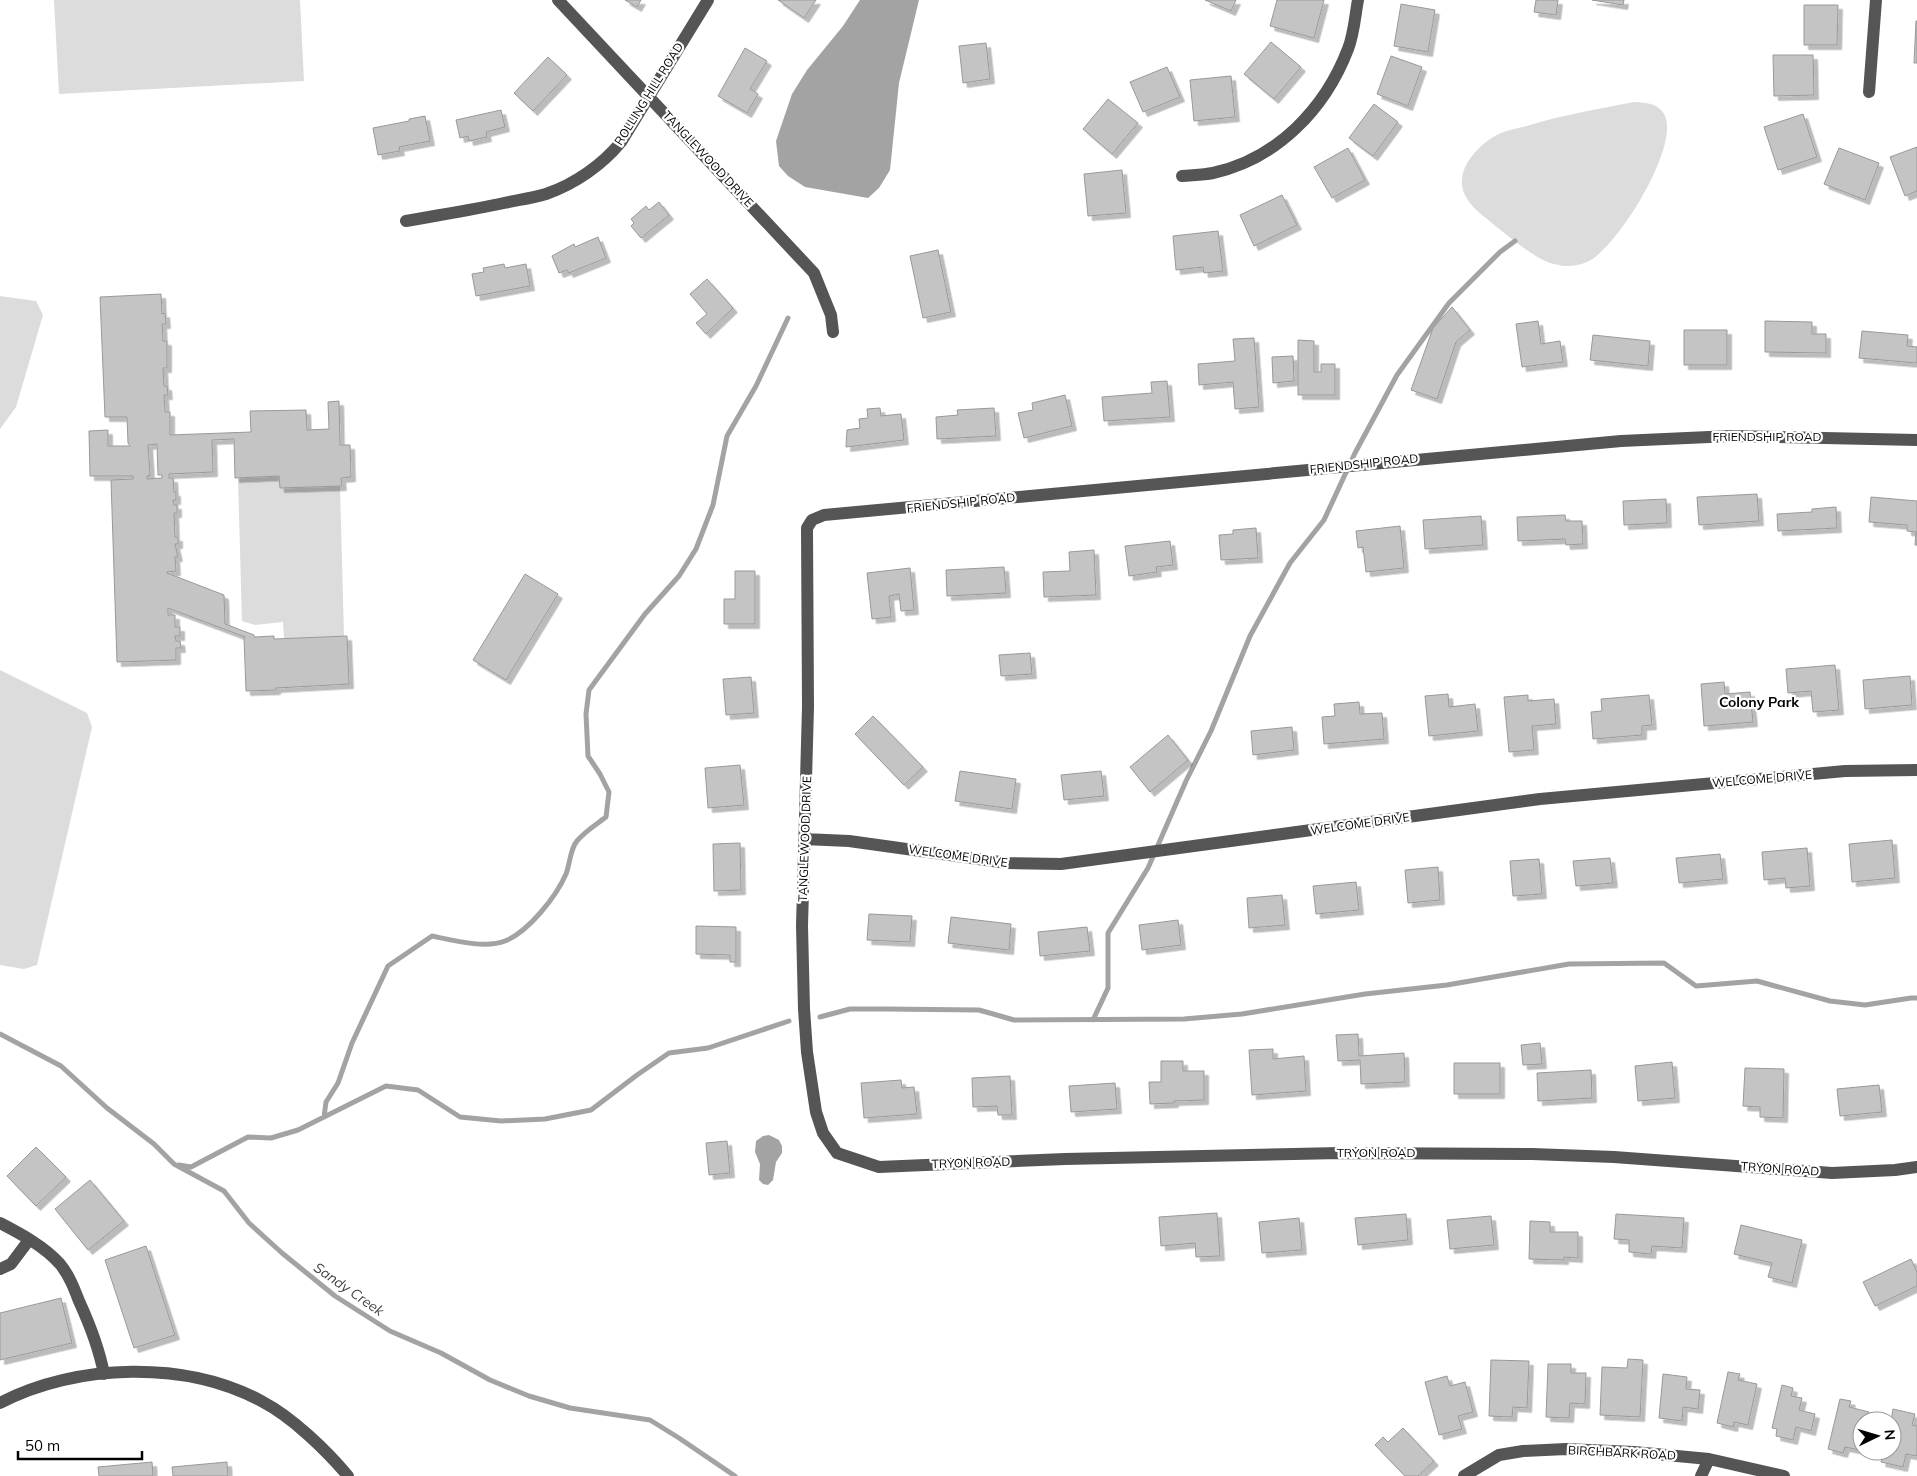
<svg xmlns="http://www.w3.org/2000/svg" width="1917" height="1476" viewBox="0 0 1917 1476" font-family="Mulish,sans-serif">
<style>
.green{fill:#dcdcdc}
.water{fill:#a3a3a3}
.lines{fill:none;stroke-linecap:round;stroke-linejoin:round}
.stream{stroke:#a3a3a3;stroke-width:5}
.building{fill:#c4c4c4;stroke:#999;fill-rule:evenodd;filter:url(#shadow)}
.minor{stroke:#555;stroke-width:12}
.labels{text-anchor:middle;stroke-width:4.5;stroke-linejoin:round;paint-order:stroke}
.street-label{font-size:12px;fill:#000;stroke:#fff}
.neighbourhood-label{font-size:14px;font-weight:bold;fill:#000;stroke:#fff}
.water-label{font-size:14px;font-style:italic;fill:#444;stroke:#fff}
</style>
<defs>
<filter id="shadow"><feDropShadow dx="4.5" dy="4.5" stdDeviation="0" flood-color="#0004"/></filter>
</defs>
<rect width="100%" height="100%" fill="#fff"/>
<path class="green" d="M54 0H300L304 81 59 94Z
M1634 102C1646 103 1658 103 1664 114 1682 144 1616 250 1587 262 1576 267 1564 267 1554 264 1536 261 1497 227 1482 215 1469 204 1458 191 1463 173 1468 156 1485 140 1501 133 1509 130 1518 128 1527 126 1562 115 1598 109 1634 102Z
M0 296 36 301 43 315 16 407 0 429Z
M279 476 280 488 340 486 344 636 284 639 283 622 255 625 242 621 238 478Z
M0 670 87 713 92 727 37 965 24 969 0 965Z"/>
<path class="water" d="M860 0H919L899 83 890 170 879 188 868 198 805 187 788 176 779 166 776 141 792 94 807 70 843 26Z
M769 1135 779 1140 782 1146V1153L776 1162 773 1180 768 1185 763 1184 759 1180 760 1164 755 1152 756 1141 763 1136Z"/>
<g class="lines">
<path class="stream" d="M820 1017 850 1009H886L979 1010 1014 1020 1184 1019 1242 1014 1365 994 1447 985 1569 964 1664 963 1696 986 1757 981 1830 1001 1865 1005 1911 998H1917
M1093 1020 1108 988V933L1148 868 1186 781 1211 731 1250 636 1290 563 1324 520 1355 453 1397 375 1449 303 1500 252 1515 241
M0 1034 61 1066 107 1108 154 1144 174 1164 224 1191 249 1223 282 1253 335 1296 390 1331 441 1353 490 1380 529 1396 570 1408 650 1420 679 1438 735 1476
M324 1117 326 1102 338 1083 352 1043 388 966 432 936C452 940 485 949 505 941 528 932 556 897 566 874 570 864 570 849 577 841 584 832 597 824 606 817L609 792 600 774 588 756 586 714 589 690 645 614 679 576 696 549 713 505 727 436 756 386 788 318
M179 1165 191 1167 248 1137 271 1138 298 1130 386 1086 418 1090 460 1117 501 1121 545 1119 591 1110 637 1075 669 1053 708 1048 789 1021"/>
</g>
<path class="building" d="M625 0H641L637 7Z
M778 0H816L804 18Z
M1205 0H1236L1231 11Z
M1277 0H1324L1314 38 1270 26Z
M1536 0H1558L1556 15 1534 12Z
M1592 0H1624L1623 5Z
M1401 4 1435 10 1428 52 1394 46Z
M1804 5H1838L1837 45H1804Z
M1916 21H1917V63H1914Z
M1271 42 1301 67 1274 99 1244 74Z
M986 43 990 79 963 83 959 46Z
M745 48 767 61 750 89 758 94 747 113 718 96Z
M1773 55H1813L1814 95 1774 96Z
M1391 56 1422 67 1408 106 1377 94Z
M548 57 567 75 533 111 514 93Z
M1167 67 1180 97 1143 112 1130 82Z
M1231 76 1235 117 1194 121 1190 80Z
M1108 99 1138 123 1112 154 1083 129Z
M1374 104 1398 122 1373 156 1349 138Z
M501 110 505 127 486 132 487 137 469 141 468 136 460 138 456 120Z
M1803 114 1817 157 1778 170 1764 127Z
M425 116 430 141 399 147 400 151 378 155 373 128 409 121V119Z
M1917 147V191L1905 196 1890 157Z
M1348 148 1365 180 1332 198 1314 167Z
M1839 148 1879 163 1865 200 1824 184Z
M1122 170 1126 213 1088 216 1084 174Z
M1282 195 1297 225 1254 246 1240 215Z
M659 202 669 215 641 238 631 226 634 223 631 219 646 206 649 210Z
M1218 231 1223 271 1204 273 1203 267 1176 270 1173 236Z
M598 237 606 258 569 273 567 270 559 273 552 256 574 244 575 247Z
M938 250 951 312 923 318 910 256Z
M504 264 505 268 526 264 530 286 476 296 472 274 484 272 483 268Z
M707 279 733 308 706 334 696 323 707 314 690 294Z
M161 294 162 314 165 313 166 324H162L163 341H167V368H163L164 386H167L168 395H164L165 412H170V435L251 432 250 411 306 410 307 430 329 429 328 402 339 401 340 445H350L351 477 341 478 342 486 280 488 279 476 235 478 234 439 212 440 213 472 169 474V478H173L174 492H176V500H173L174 505H177V513H174L175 537H178V544H175L178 557H175L176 571 167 572V573L224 595 225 624 254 635V637L274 636V639L347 636 349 684 276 688V690L246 691 244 637H245L168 608V615H175V627H180V636H175L176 641H180L181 648H176V660L117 662 111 480 133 479V476H90L89 431 108 430V446H130L128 443 127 417H105L100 297ZM157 444 158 475H162V478L147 479V476L150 475 148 445Z
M1452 307 1470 330 1456 342 1437 399 1411 390 1433 328Z
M1538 321 1541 344 1560 341 1563 362 1522 367 1516 324Z
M1765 321 1812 322V334H1826V353L1765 352Z
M1684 330H1727V365H1684Z
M1862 331 1908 335 1907 346 1917 347V363L1859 358Z
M1593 335 1650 341 1648 366 1590 360Z
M1254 338 1259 407 1235 409 1233 382 1199 385 1198 364 1235 361 1233 339Z
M1298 340 1314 341V372H1321V364H1335V395H1298Z
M1293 356 1294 381 1273 383 1272 357Z
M1167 381 1170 417 1104 421 1102 397 1152 393 1151 382Z
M1065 395 1072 426 1024 438 1018 413 1033 410 1032 403Z
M880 408 881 416 901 414 904 440 846 447 847 430 860 428 859 419 868 418 867 409Z
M994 408 996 436 937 439 936 417 958 415 957 410Z
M1757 494 1759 521 1699 525 1697 497Z
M1871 497 1917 501V545H1915L1916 532 1907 531V525L1869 522Z
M1666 499 1667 523 1624 525 1623 501Z
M1836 507 1837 528 1778 531 1777 514 1812 512V509Z
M1565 515 1566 521H1582L1583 544 1566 545 1565 539 1518 541 1517 517Z
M1481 516 1483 545 1425 549 1423 520Z
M1400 526 1404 568 1366 572 1363 547 1358 548 1356 531Z
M1256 528 1258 558 1221 560 1219 535 1233 534V530Z
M1170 541 1173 565 1156 567 1157 572 1129 576 1125 546Z
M1094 550 1096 595 1044 597 1043 572 1070 571 1069 552Z
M1004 567 1006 593 947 596 946 570Z
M910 568 914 610 901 611 899 594 889 596 891 617 872 619 867 573Z
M735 571H755V624H724V599H735Z
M525 574 558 594 506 680 473 660Z
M1030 653 1032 674 1001 676 999 655Z
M1835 665 1839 710 1813 712 1811 691 1788 693 1786 669Z
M1910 676 1912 705 1865 709 1863 680Z
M751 677 754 713 726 715 723 679Z
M1724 682 1725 694 1750 692 1753 722 1704 726 1701 684Z
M1448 694 1449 707 1475 704 1478 731 1429 736 1425 696Z
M1528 695V701L1554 699 1556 724 1532 726 1534 750 1509 752 1504 697Z
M1649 695 1652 725 1642 726V735L1593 739 1591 712 1602 711 1601 699Z
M1359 702 1360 714 1382 713 1384 739 1324 744 1322 717 1335 716 1334 704Z
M873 716 923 767 904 785 855 734Z
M1292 727 1294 750 1253 755 1251 731Z
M1168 735 1188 760 1150 792 1130 767Z
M740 765 744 805 708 808 705 768Z
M960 771 1016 779 1012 809 955 801Z
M1101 771 1104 796 1064 800 1061 775Z
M1892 840 1895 878 1852 882 1849 844Z
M740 843 741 890 714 891 713 844Z
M1807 848 1810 886 1786 888 1785 878 1764 880 1762 852Z
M1720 854 1723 879 1679 883 1676 858Z
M1610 858 1613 883 1576 886 1573 861Z
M1539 859 1542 894 1513 896 1510 861Z
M1438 867 1440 900 1408 903 1405 870Z
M1356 882 1359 910 1316 914 1313 886Z
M1282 895 1285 925 1249 928 1247 898Z
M869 914 912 916 910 942 867 940Z
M951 917 1011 924 1009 950 948 943Z
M1178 920 1181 945 1142 950 1139 925Z
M696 926 736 927V962H730V955L696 954Z
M1087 927 1090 951 1040 956 1038 932Z
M1358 1034 1359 1056 1404 1053 1405 1082 1361 1084 1360 1060 1338 1061 1336 1035Z
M1540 1043 1542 1064 1523 1065 1521 1045Z
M1273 1049V1059L1304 1056 1306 1091 1252 1095 1249 1050Z
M1161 1061H1183V1071H1204V1100L1174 1101V1103L1150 1104 1149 1082H1161Z
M1672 1062 1675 1098 1638 1101 1635 1066Z
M1454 1063H1500V1094H1454Z
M1745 1068 1784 1069 1783 1118 1760 1117V1107L1743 1106Z
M1591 1070 1592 1098 1538 1101 1537 1073Z
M1010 1076 1012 1115H998L997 1106 973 1107 972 1078Z
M901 1080 902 1088 914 1087 917 1114 864 1118 861 1083Z
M1115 1083 1117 1109 1071 1112 1069 1086Z
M1879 1085 1882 1112 1840 1116 1837 1089Z
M727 1141 730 1173 709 1175 706 1143Z
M36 1147 66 1177 36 1206 7 1176Z
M90 1180 124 1221 88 1250 55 1209Z
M1217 1213 1220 1256 1196 1257 1195 1243 1161 1246 1159 1217Z
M1406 1214 1408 1240 1358 1245 1355 1218Z
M1616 1214 1684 1218 1682 1248 1652 1246 1651 1254 1629 1252V1240L1614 1239Z
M1491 1216 1494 1245 1450 1249 1447 1220Z
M1299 1218 1302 1250 1262 1253 1259 1222Z
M1530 1221 1550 1222V1232H1578V1258L1564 1257V1260L1529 1259Z
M1741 1225 1802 1240 1792 1283 1768 1277 1772 1263 1734 1254Z
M146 1246 175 1335 134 1348 105 1260Z
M1911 1259 1917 1272V1286L1875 1306 1863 1282Z
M61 1298 72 1343 0 1360V1313Z
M1628 1359 1643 1360 1640 1417 1600 1415 1602 1367 1627 1368Z
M1491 1360 1529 1361 1527 1408 1513 1407 1512 1417 1489 1416Z
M1548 1364H1571V1373H1586L1585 1404 1570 1403 1569 1418 1546 1417Z
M1728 1372 1740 1374 1738 1380 1757 1384 1748 1425 1734 1422 1733 1427 1717 1423Z
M1663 1374 1687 1377 1686 1389 1700 1390 1698 1409 1683 1407 1682 1421 1659 1418Z
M1447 1376 1450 1386 1465 1382 1473 1412 1458 1416 1462 1429 1439 1435 1425 1382Z
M1782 1385 1793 1388 1791 1396 1802 1398 1799 1410 1815 1414 1811 1431 1796 1427 1793 1440 1776 1436 1777 1429 1772 1428Z
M1840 1399 1851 1401 1849 1407 1869 1412 1867 1421H1862V1441L1860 1450 1845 1447 1843 1453 1828 1449Z
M1893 1409 1915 1414 1912 1425 1917 1426V1456L1906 1454 1903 1467 1881 1462 1884 1451H1892V1421H1891Z
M1403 1428 1434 1461 1418 1476H1405L1375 1445 1383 1437 1388 1442Z
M152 1462 153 1476H99L98 1467Z
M227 1462 228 1476H173L172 1467Z"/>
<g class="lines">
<path class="minor" d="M558 0 814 273 831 315 833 332
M1869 92 1876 0
M1182 176C1192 175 1203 175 1213 173 1277 159 1325 109 1348 49 1354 34 1355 16 1358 0
M406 221C439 215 472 210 504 203 518 200 533 198 546 194 575 184 602 165 621 142L708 0
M1917 440 1731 436 1621 441 824 515 812 520 807 528 808 707 802 926 804 1009 807 1052 816 1112 823 1133 837 1153 879 1167 1065 1159 1340 1153 1532 1154 1614 1157 1832 1173 1895 1170 1917 1167
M804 839 849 841 1007 863 1061 864 1540 799 1845 771 1917 770
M0 1223C21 1234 44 1246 60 1264 69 1275 74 1288 79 1301 90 1325 99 1348 104 1374
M0 1269 11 1264 29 1240
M0 1403C76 1363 187 1360 263 1402 292 1417 327 1451 348 1476
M1464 1476 1499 1455 1523 1451 1566 1449 1634 1452 1709 1459 1784 1476
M1701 1476 1709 1459"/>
</g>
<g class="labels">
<g class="street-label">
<text transform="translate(649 94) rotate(-58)" y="4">ROLLING HILL ROAD</text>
<text transform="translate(708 159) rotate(47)" y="4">TANGLEWOOD DRIVE</text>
<text x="1767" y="441">FRIENDSHIP ROAD</text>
<text transform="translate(1364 464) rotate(-6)" y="4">FRIENDSHIP ROAD</text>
<text transform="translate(961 503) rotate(-6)" y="4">FRIENDSHIP ROAD</text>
<text transform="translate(1762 779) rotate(-5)" y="4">WELCOME DRIVE</text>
<text transform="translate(1360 824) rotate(-8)" y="4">WELCOME DRIVE</text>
<text transform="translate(805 839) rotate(-88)" y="4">TANGLEWOOD DRIVE</text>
<text transform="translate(958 856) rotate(8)" y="4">WELCOME DRIVE</text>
<text x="1376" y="1157">TRYON ROAD</text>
<text transform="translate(971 1163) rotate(-2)" y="4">TRYON ROAD</text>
<text transform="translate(1780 1169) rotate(4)" y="4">TRYON ROAD</text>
<text transform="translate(1622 1453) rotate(3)" y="4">BIRCHBARK ROAD</text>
</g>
<g class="neighbourhood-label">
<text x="1759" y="707">Colony Park</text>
</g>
<g class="water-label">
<text transform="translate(349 1289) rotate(35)" y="5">Sandy Creek</text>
</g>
</g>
<g transform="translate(1877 1436) rotate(85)"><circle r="24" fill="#ffffff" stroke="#999999"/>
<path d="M0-4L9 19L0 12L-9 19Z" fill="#000000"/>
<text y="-8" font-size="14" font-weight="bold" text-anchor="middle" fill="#000000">N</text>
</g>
<path d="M18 1451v8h124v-8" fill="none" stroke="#000000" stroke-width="2.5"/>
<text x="25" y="1451" font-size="15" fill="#000000" stroke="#ffffff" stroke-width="4" paint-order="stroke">50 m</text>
</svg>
